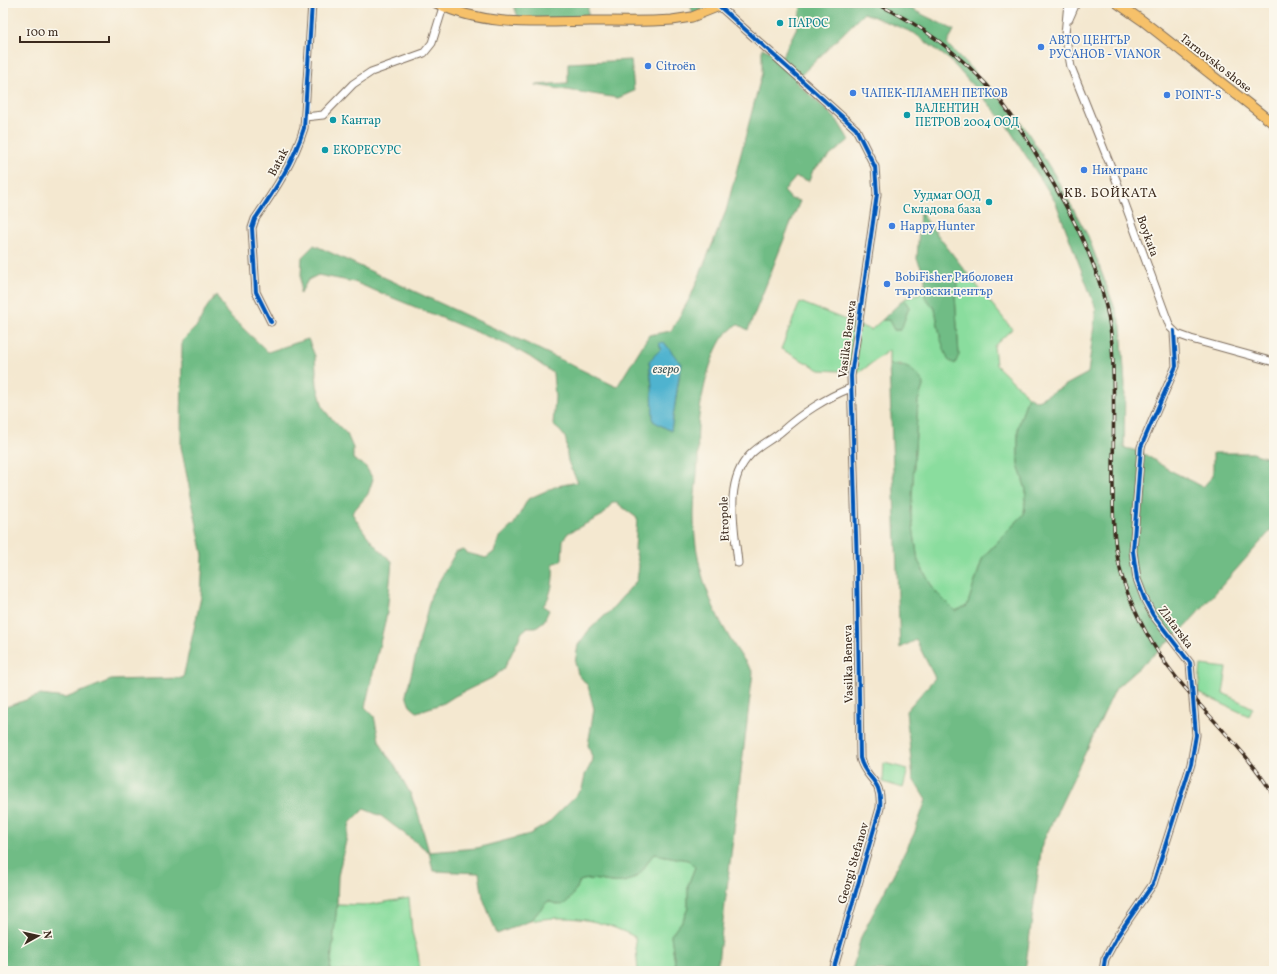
<svg xmlns="http://www.w3.org/2000/svg" width="1277" height="974" viewBox="0 0 1277 974" font-family="Vollkorn,serif">
<style>
.green{fill:#8add9e;stroke:#62845e}
.forest{fill:#6fbc85;stroke:#557352;fill-rule:evenodd}
.water{fill:#50b3cf;stroke:#466e76}
.lines{fill:none;stroke-linecap:round;stroke-linejoin:round}
.minor-casing{stroke:#7c6c5c;stroke-width:9}
.major-casing{stroke:#7c6c5c;stroke-width:11}
.minor{stroke:#fff;stroke-width:7}
.major{stroke:#f6c16b;stroke-width:9}
.rail-casing{stroke:#3b2a1e;stroke-width:3.5}
.rail{stroke:#fbf7ec;stroke-width:2;stroke-dasharray:6;stroke-linecap:butt}
.cycleway-casing{stroke:#fbf7ec;stroke-width:6}
.cycleway{stroke:#0057b8;stroke-width:4}
.culture-dot{fill:#0f9aa8;stroke:#fbf7ec;stroke-width:1.5}
.shop-dot{fill:#3f7fe0;stroke:#fbf7ec;stroke-width:1.5}
.labels{text-anchor:middle;stroke-width:3.5;stroke-linejoin:round;paint-order:stroke}
.culture-label{font-size:12px;fill:#0d838f;stroke:#fbf7ec;text-anchor:start}
.shop-label{font-size:12px;fill:#366cbe;stroke:#fbf7ec;text-anchor:start}
.street-label{font-size:12px;fill:#3b2a1e;stroke:#fbf7ec}
.neighbourhood-label{font-size:13px;letter-spacing:1px;fill:#3b2a1e;stroke:#fbf7ec}
.water-label{font-size:13px;font-style:italic;fill:#425a5c;stroke:#fbf7ec}
</style>
<rect width="100%" height="100%" fill="#fbf7ec"/>
<filter id="ink" filterUnits="userSpaceOnUse"><feTurbulence type="fractalNoise" baseFrequency=".025" numOctaves="2"/><feDisplacementMap in="SourceGraphic" scale="8" xChannelSelector="R" yChannelSelector="G"/><feConvolveMatrix kernelMatrix="1 2 1 2 8 2 1 2 1" color-interpolation-filters="sRGB"/></filter>
<filter id="wash" filterUnits="userSpaceOnUse"><feTurbulence type="fractalNoise" baseFrequency=".012" numOctaves="4" result="noise"/><feDisplacementMap in="SourceGraphic" scale="16" xChannelSelector="R" yChannelSelector="G"/><feGaussianBlur stdDeviation="0.9" result="paint"/><feColorMatrix in="noise" values="0 0 0 0 0 0 0 0 0 0 0 0 0 0 0 0 0 1.4 0 .05"/><feComposite in="paint" operator="in"/></filter>
<g filter="url(#wash)">
<rect width="100%" height="100%" fill="#f4e8d0"/>
<path class="green" d="M961 278 974 282 1012 329 994 346 996 365 1028 396 1018 427V464L1026 490 1024 514 983 557 967 606 955 611 934 591 918 561 911 513 918 401 924 383 901 364 889 365V350L860 372 820 370 781 349 800 302 871 330 882 320H889L894 330H900L909 308 904 299 925 291V297L935 309 941 340 959 355 955 295 958 279Z
M1201 665 1227 668 1223 693 1253 708 1249 716 1198 693Z
M884 763 908 769 903 788 883 782Z
M654 854 688 860 695 867 688 885V908L683 920 671 935 676 971H638L635 937C600 919 568 914 530 921L548 901 559 905 576 890 580 881C598 874 617 891 637 876 643 872 648 860 654 854Z
M409 898 412 932 418 954 420 971H330L337 904 367 905Z"/>
<path class="forest" d="M513 3H588V19L519 20Z
M690 3H716L693 14Z
M802 3H899L954 30 947 44 1018 117 1054 174 1088 236 1121 325 1125 384 1124 448C1144 451 1150 458 1166 468 1178 475 1191 480 1203 487L1213 476V453H1253L1274 460V527L1184 628 1116 688 1042 844 1025 971H852L861 937 914 834 926 800 913 779 906 711 935 678 916 640 900 648 889 365C907 364 914 370 924 383L918 401 911 513 918 561 934 590 955 611 967 606 983 557 1024 514 1026 490 1018 464V427L1028 396 1036 401 1088 373 1096 309 1056 203 1004 121 950 60 914 33 864 13 795 81 837 120 849 140 813 170 809 181 796 177 784 191 791 199 800 201C781 244 766 287 748 330L737 324C733 328 728 332 724 336 709 356 700 402 698 426 697 438 698 450 698 462 697 479 694 496 694 513 693 572 717 626 753 672L717 971H676L671 935 683 920 688 908V885L695 867 688 860 654 854C648 860 643 872 637 876 617 891 598 874 580 881 577 888 569 905 560 905 557 905 552 902 548 901L530 921 497 934 483 898 479 873 433 871 429 852 381 816 364 809 350 823 338 876 337 904 330 971H3V708L40 695 66 698 111 680 183 678 201 597 203 555 181 447 182 341 198 325 207 307 216 295 227 313 268 352 308 339 315 356 317 385 323 407 329 416 347 434 353 448V459L366 467 373 479 368 494 352 513C363 531 375 548 392 561L387 613 365 707 374 716 379 740 386 754 394 764 410 793 418 813 429 852 477 848 530 834 547 824 582 789 585 775 593 760 588 745 594 709 588 686 578 674 575 663 578 645 589 630 610 611 637 580 639 566 635 549 637 518 617 503H612L603 515 568 533 563 540 562 560 553 564C554 578 552 596 543 606L549 610 544 621 536 627H528L522 632 504 669 492 678 455 696 444 703 417 712 410 706 406 695 431 595 456 552 464 550 467 553 486 558 494 552 500 537 514 524 528 499 557 486 578 482C575 476 570 468 568 461 564 441 572 440 553 425L555 397 553 373 530 357 508 345 354 282 318 275 308 280 300 294 302 257 314 245 524 342 617 387 649 335 671 331 691 296 726 211 762 73V48L782 57 797 27ZM661 349 681 364 671 430 652 386 649 361Z
M631 60 634 91 618 98 535 85 568 83V63Z
M920 212 974 282 961 278 958 280 955 295 959 355 955 364 948 360 941 340 935 309 925 297V276L917 259Z
M904 299 909 307 901 330H894L889 320H882Z"/>
<path class="water" d="M664 342 681 364 671 431 653 421 652 386 649 361 661 349 659 343Z"/>
</g>
<g filter="url(#ink)">
<g class="lines">
<defs>
<path id="minor" d="M1068 3 1065 34 1071 67 1117 182 1170 327 1177 334 1191 339 1274 362
M719 6 856 129 875 167 877 194 851 376 857 566 860 758C865 780 883 778 880 808L833 971
M1069 19 1076 3
M305 117 323 115 353 84 371 72 424 53 432 43 443 7
M271 322 256 292 252 228 255 219C275 190 294 161 304 128L312 3
M738 563C735 529 723 482 750 455 759 445 772 440 782 431 801 414 827 397 851 388
M1103 971 1105 959 1118 935 1153 884 1191 764 1196 735 1190 663 1153 615 1145 600 1137 579 1133 551 1141 447 1176 366 1174 331"/>
<path id="major" d="M436 3C484 27 538 22 590 21 617 21 645 22 672 20L692 17 727 3
M1117 3 1143 21 1274 124"/>
</defs>
<use href="#minor" class="minor-casing"/>
<use href="#major" class="major-casing"/>
<use href="#minor" class="minor"/>
<use href="#major" class="major"/>
<defs>
<path id="rail" d="M875 3C921 24 961 55 994 93 1011 113 1025 136 1039 159 1073 216 1107 277 1112 345 1115 391 1113 439 1113 485 1113 519 1113 550 1124 583 1135 615 1154 650 1176 677 1208 717 1247 751 1274 796"/>
</defs>
<use href="#rail" class="rail-casing"/>
<use href="#rail" class="rail"/>
<defs>
<path id="cycleway" d="M719 6 856 129 875 167 877 194 851 376 857 566 860 758C865 780 883 778 880 808L833 971
M271 322 256 292 252 228 255 219C275 190 294 161 304 128L312 3
M1103 971 1105 959 1118 935 1153 884 1191 764 1196 735 1190 663 1153 615 1145 600 1137 579 1133 551 1141 447 1176 366 1174 331"/>
</defs>
<use href="#cycleway" class="cycleway-casing"/>
<use href="#cycleway" class="cycleway"/>
</g>
</g>
<g class="culture-dot">
<circle cx="780" cy="23" r="4"/>
<circle cx="907" cy="115" r="4"/>
<circle cx="333" cy="120" r="4"/>
<circle cx="325" cy="150" r="4"/>
<circle cx="989" cy="202" r="4"/>
</g>
<g class="shop-dot">
<circle cx="1041" cy="47" r="4"/>
<circle cx="648" cy="66" r="4"/>
<circle cx="853" cy="93" r="4"/>
<circle cx="1167" cy="95" r="4"/>
<circle cx="1084" cy="170" r="4"/>
<circle cx="892" cy="226" r="4"/>
<circle cx="887" cy="284" r="4"/>
</g>
<g class="labels">
<g class="culture-label">
<text x="788" y="27">ПАРОС</text>
<text x="915" y="112">ВАЛЕНТИН<tspan x="915" dy="14">ПЕТРОВ 2004 ООД</tspan></text>
<text x="341" y="124">Кантар</text>
<text x="333" y="154">ЕКОРЕСУРС</text>
<text x="981" y="199" text-anchor="end">Уудмат ООД<tspan x="981" dy="14">Складова база</tspan></text>
</g>
<g class="shop-label">
<text x="1049" y="44">АВТО ЦЕНТЪР<tspan x="1049" dy="14">РУСАНОВ - VIANOR</tspan></text>
<text x="656" y="70">Citroën</text>
<text x="861" y="97">ЧАПЕК-ПЛАМЕН ПЕТКОВ</text>
<text x="1175" y="99">POINT-S</text>
<text x="1092" y="174">Нимтранс</text>
<text x="900" y="230">Happy Hunter</text>
<text x="895" y="281">BobiFisher Риболовен<tspan x="895" dy="14">търговски център</tspan></text>
</g>
<g class="street-label">
<text transform="translate(1216 63) rotate(38)" y="4">Tarnovsko shose</text>
<text transform="translate(278 162) rotate(-62)" y="4">Batak</text>
<text transform="translate(1148 236) rotate(70)" y="4">Boykata</text>
<text transform="translate(847 339) rotate(-83)" y="4">Vasilka Beneva</text>
<text transform="translate(724 519) rotate(-92)" y="4">Etropole</text>
<text transform="translate(1176 627) rotate(53)" y="4">Zlatarska</text>
<text transform="translate(848 664) rotate(-91)" y="4">Vasilka Beneva</text>
<text transform="translate(853 863) rotate(-74)" y="4">Georgi Stefanov</text>
</g>
<g class="neighbourhood-label">
<text x="1111" y="197">КВ. БОЙКАТА</text>
</g>
<g class="water-label">
<text x="666" y="373">езеро</text>
</g>
</g>
<rect width="1277" height="974" fill="none" stroke="#fbf7ec" stroke-width="16"/>
<g transform="translate(38 936) rotate(82)" stroke="#fbf7ec" stroke-width="3" paint-order="stroke">
<path d="M0-3L7 15L0 10L-7 15Z" fill="#3b2a1e"/>
<text y="-6" font-size="11" font-weight="bold" text-anchor="middle" fill="#3b2a1e">N</text>
</g>
<path d="M20 36v6h89v-6" fill="none" stroke="#3b2a1e" stroke-width="2"/>
<text x="26" y="36" font-size="12" fill="#3b2a1e" stroke="#fbf7ec" stroke-width="3" paint-order="stroke">100 m</text>
</svg>
